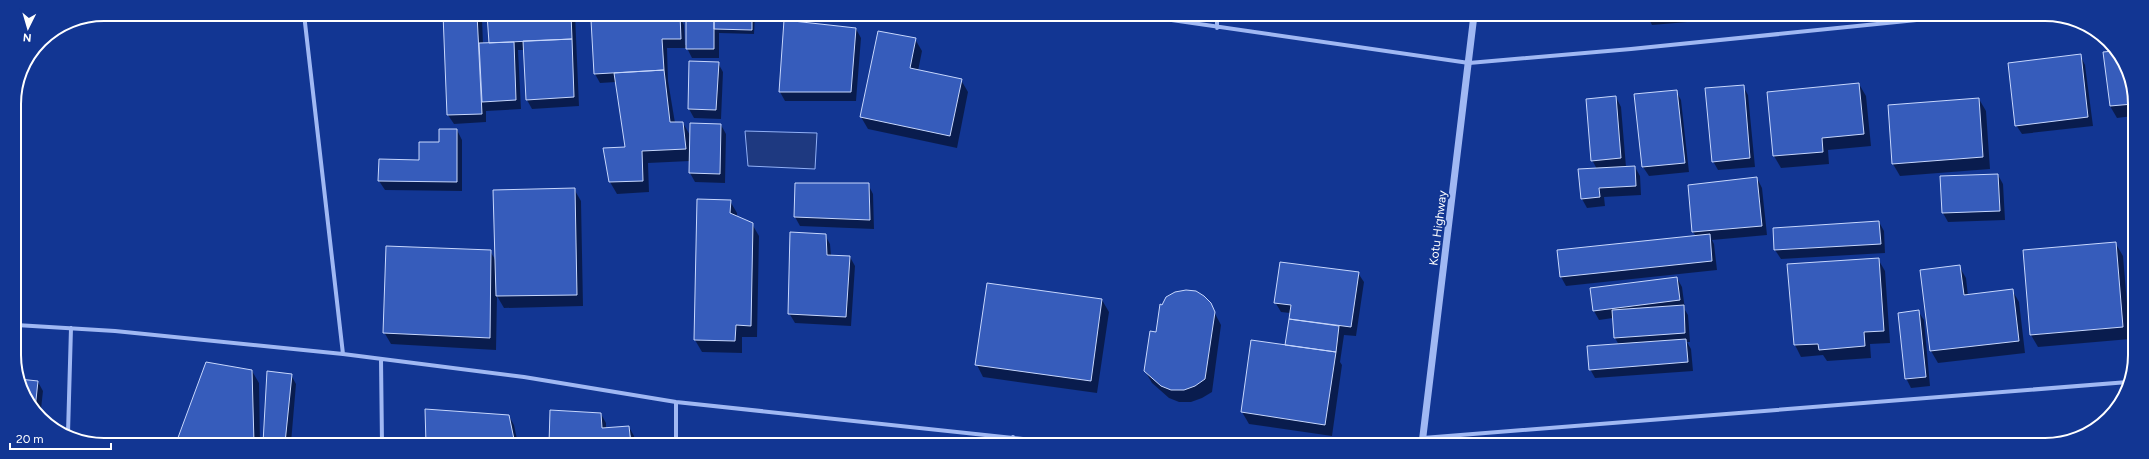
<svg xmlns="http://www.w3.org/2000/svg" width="2149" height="459" viewBox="0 0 2149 459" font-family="Figtree,sans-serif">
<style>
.water{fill:#1e3980;stroke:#91b0f6}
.shadow{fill:#0007}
.building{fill:#365cbb;stroke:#c7d7fd}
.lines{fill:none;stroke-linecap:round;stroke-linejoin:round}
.minor{stroke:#a0b8f3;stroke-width:4}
.tertiary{stroke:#a0b8f3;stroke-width:7}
.labels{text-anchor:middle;stroke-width:3.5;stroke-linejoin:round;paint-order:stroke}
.street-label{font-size:12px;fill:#fff;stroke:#123693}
.rim{fill:none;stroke:#fff;stroke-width:2}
</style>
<rect width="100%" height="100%" fill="#123693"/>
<path class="water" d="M745 131 817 133 815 169 748 166Z"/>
<path class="shadow" d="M444 14H480L482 18 483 44H490L488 14H575L579 106 532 109 527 100 525 50H518L521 109 486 111V122L454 124 448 115Z
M687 15H755L754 34 719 33V58H692L687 48H667L668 81 675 123H683L691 137 721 125 726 134 725 183 695 182 690 173V161L648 163 649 192 617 194 610 182 626 148 616 82 600 83 595 74 679 16 684 25 685 45H687Z
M1342 15H1369L1368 19Z
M1647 15H1711V20L1652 25Z
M785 21 856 29 861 38 856 101H785L780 92Z
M915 39 922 51 918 71 961 80 968 92 957 148 868 129 861 117Z
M2114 52 2133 87V116L2117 118 2110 106 2104 53Z
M2080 55 2085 65 2093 126 2022 134 2016 125Z
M718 63 723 72 721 119 694 118 689 109Z
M1859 84 1866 96 1871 146 1828 150 1829 164 1781 168 1774 156 1768 92Z
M1743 86 1748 95 1755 167 1718 170 1713 161Z
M1676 91 1681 100 1689 172 1649 176 1643 167 1636 95Z
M1616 97 1621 107 1626 167H1635L1640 176 1641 195 1604 197 1605 206 1587 208 1582 199 1597 169 1592 160Z
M1979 99 1986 111 1990 169 1900 176 1893 164Z
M457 130 462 140V191L385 190 379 181 420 161Z
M1998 175 2003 184 2005 220 1948 222 1943 213Z
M1757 178 1762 188 1767 235 1712 240 1714 244 1717 270 1566 286 1561 277 1696 236 1693 232 1689 186Z
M868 184 873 194 874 229 800 226 795 217Z
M574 189 581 201 583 306 504 308 497 296 496 350 391 344 384 332 490 251 496 261Z
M730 201 737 213V217L752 224 759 236 757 337H742V353L702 352 695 340Z
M1879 222 1884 231 1885 253 1781 259 1775 250 1774 229Z
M825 235 830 244 831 256 850 257 855 266 851 326 795 323 789 313Z
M2116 244 2123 256 2130 339 2038 347 2031 335Z
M1878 259 1885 271 1890 343 1870 344 1871 358 1827 361 1823 355 1801 357 1795 345 1789 265Z
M1959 266 1966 278 1968 296 2012 290 2019 302 2025 353 1938 363 1931 351Z
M1358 273 1364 282 1356 336 1344 335 1340 362 1342 365 1332 436 1249 424 1242 412 1287 346 1290 313 1281 312 1275 302Z
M1677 278 1682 287 1685 310 1688 315 1690 342H1687L1691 349 1693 371 1595 378 1590 369 1619 345 1615 338 1613 318 1599 320 1594 311Z
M1102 300 1109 312 1097 393 983 377 977 365Z
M1210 304 1221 325 1212 392 1202 398 1191 402H1179L1169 398 1152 383 1145 371 1156 333Z
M1918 311 1924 320 1930 386 1911 388 1906 378Z
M207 363 252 371 259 383 260 443H178Z
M268 372 291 375 296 384 291 443H264Z
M20 380 38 382 43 391 40 418Z
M601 414 606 423V429L629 427 634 436 635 444H632L631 435 550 444Z
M509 416 514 425 518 444H427Z
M165 442 166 443H130Z"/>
<path class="building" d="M443 14H477L482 114 447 115Z
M487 14H571L572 39 489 43Z
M680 15 681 39H662L664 70 594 74 591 20Z
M686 15H714V49H686Z
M714 15H752V30L714 29Z
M784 20 856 28 851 92H779Z
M878 31 916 38 910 68 962 79 950 136 860 117Z
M572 39 574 97 526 100 523 41Z
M514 42 516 100 482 102 479 43Z
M2114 51 2133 87V104L2110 106 2103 52Z
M2081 54 2088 117 2015 126 2008 63Z
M689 61 719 62 716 110 688 109Z
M664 70 670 122H683L686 149 642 151 643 181 609 182 603 148 625 147 614 73Z
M1859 83 1864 134 1822 138 1823 152 1773 156 1767 92Z
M1744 85 1750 158 1712 162 1705 88Z
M1677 90 1685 163 1642 167 1634 94Z
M1616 96 1621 158 1591 161 1586 99Z
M1979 98 1983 157 1892 164 1888 105Z
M690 123 721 124 720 174 689 173Z
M439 129H457V182L378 181 379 159 419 160V142H439Z
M1635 166 1636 186 1599 188 1600 197 1581 199 1578 169Z
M1998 174 2000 211 1942 213 1940 176Z
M1757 177 1762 226 1692 232 1688 185Z
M795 183H869L870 220 794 217Z
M575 188 577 295 496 296 493 190Z
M697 199 731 200 730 213 753 223 751 326 736 325 735 341 694 340Z
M1879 221 1881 244 1774 250 1773 228Z
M790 232 826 234 827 255 850 256 846 317 788 314Z
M1710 234 1712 261 1560 277 1557 250Z
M2116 242 2123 327 2030 335 2023 250Z
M386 246 491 250 490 338 383 333Z
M1879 258 1884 331 1864 332 1865 346 1819 350 1818 344 1794 345 1787 264Z
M1280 262 1359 272 1351 327 1289 319 1291 305 1274 303Z
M1960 265 1964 295 2013 289 2019 341 1930 351 1920 270Z
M1677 277 1680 300 1593 311 1590 288Z
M987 283 1102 299 1091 381 975 365Z
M1186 290 1196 291 1204 296 1211 303 1215 312 1205 379 1195 386 1184 390H1171L1161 386 1144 371 1150 331 1156 332 1160 304 1162 305 1166 297 1175 292Z
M1684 305 1685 333 1614 338 1612 310Z
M1919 310 1926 377 1905 379 1898 313Z
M1289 319 1339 326 1336 352 1285 345Z
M1686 339 1688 362 1589 370 1587 346Z
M1251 340 1336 352 1325 425 1241 412Z
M206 362 252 370 254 443H176Z
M267 371 292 374 285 443H263Z
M19 379 38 381 35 409Z
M425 409 509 415 515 444H426Z
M550 410 601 413 602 428 629 426 631 444H549Z
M166 441V443H122Z"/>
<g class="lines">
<path class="minor" d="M304 14 343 354
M1137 15 1469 63 1631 49 1956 16
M1217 15V28
M16 325 115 331 343 354 524 377 676 402 1070 444
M381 360 382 444
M68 433 71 328
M1423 438 2128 382
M676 444V402
M1012 444 1013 437"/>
<path class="tertiary" d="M1422 444 1474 15"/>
</g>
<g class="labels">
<g class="street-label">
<text transform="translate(1438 228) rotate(-83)" y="4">Kotu Highway</text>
</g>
</g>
<path d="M0 0H2149V459H0ZM104 21H2045A83 83 0 0 1 2128 104V355A83 83 0 0 1 2045 438H104A83 83 0 0 1 21 355V104A83 83 0 0 1 104 21Z" fill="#123693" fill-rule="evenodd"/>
<path class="rim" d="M104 21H2045A83 83 0 0 1 2128 104V355A83 83 0 0 1 2045 438H104A83 83 0 0 1 21 355V104A83 83 0 0 1 104 21Z"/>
<g transform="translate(28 28) rotate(185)" stroke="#123693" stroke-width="3" paint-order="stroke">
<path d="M0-3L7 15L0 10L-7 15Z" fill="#ffffff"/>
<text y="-6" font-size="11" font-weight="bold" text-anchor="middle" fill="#ffffff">N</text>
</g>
<path d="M10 443v6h101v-6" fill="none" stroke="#ffffff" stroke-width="2"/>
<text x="16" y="443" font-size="12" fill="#ffffff" stroke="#123693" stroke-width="3" paint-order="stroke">20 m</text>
</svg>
